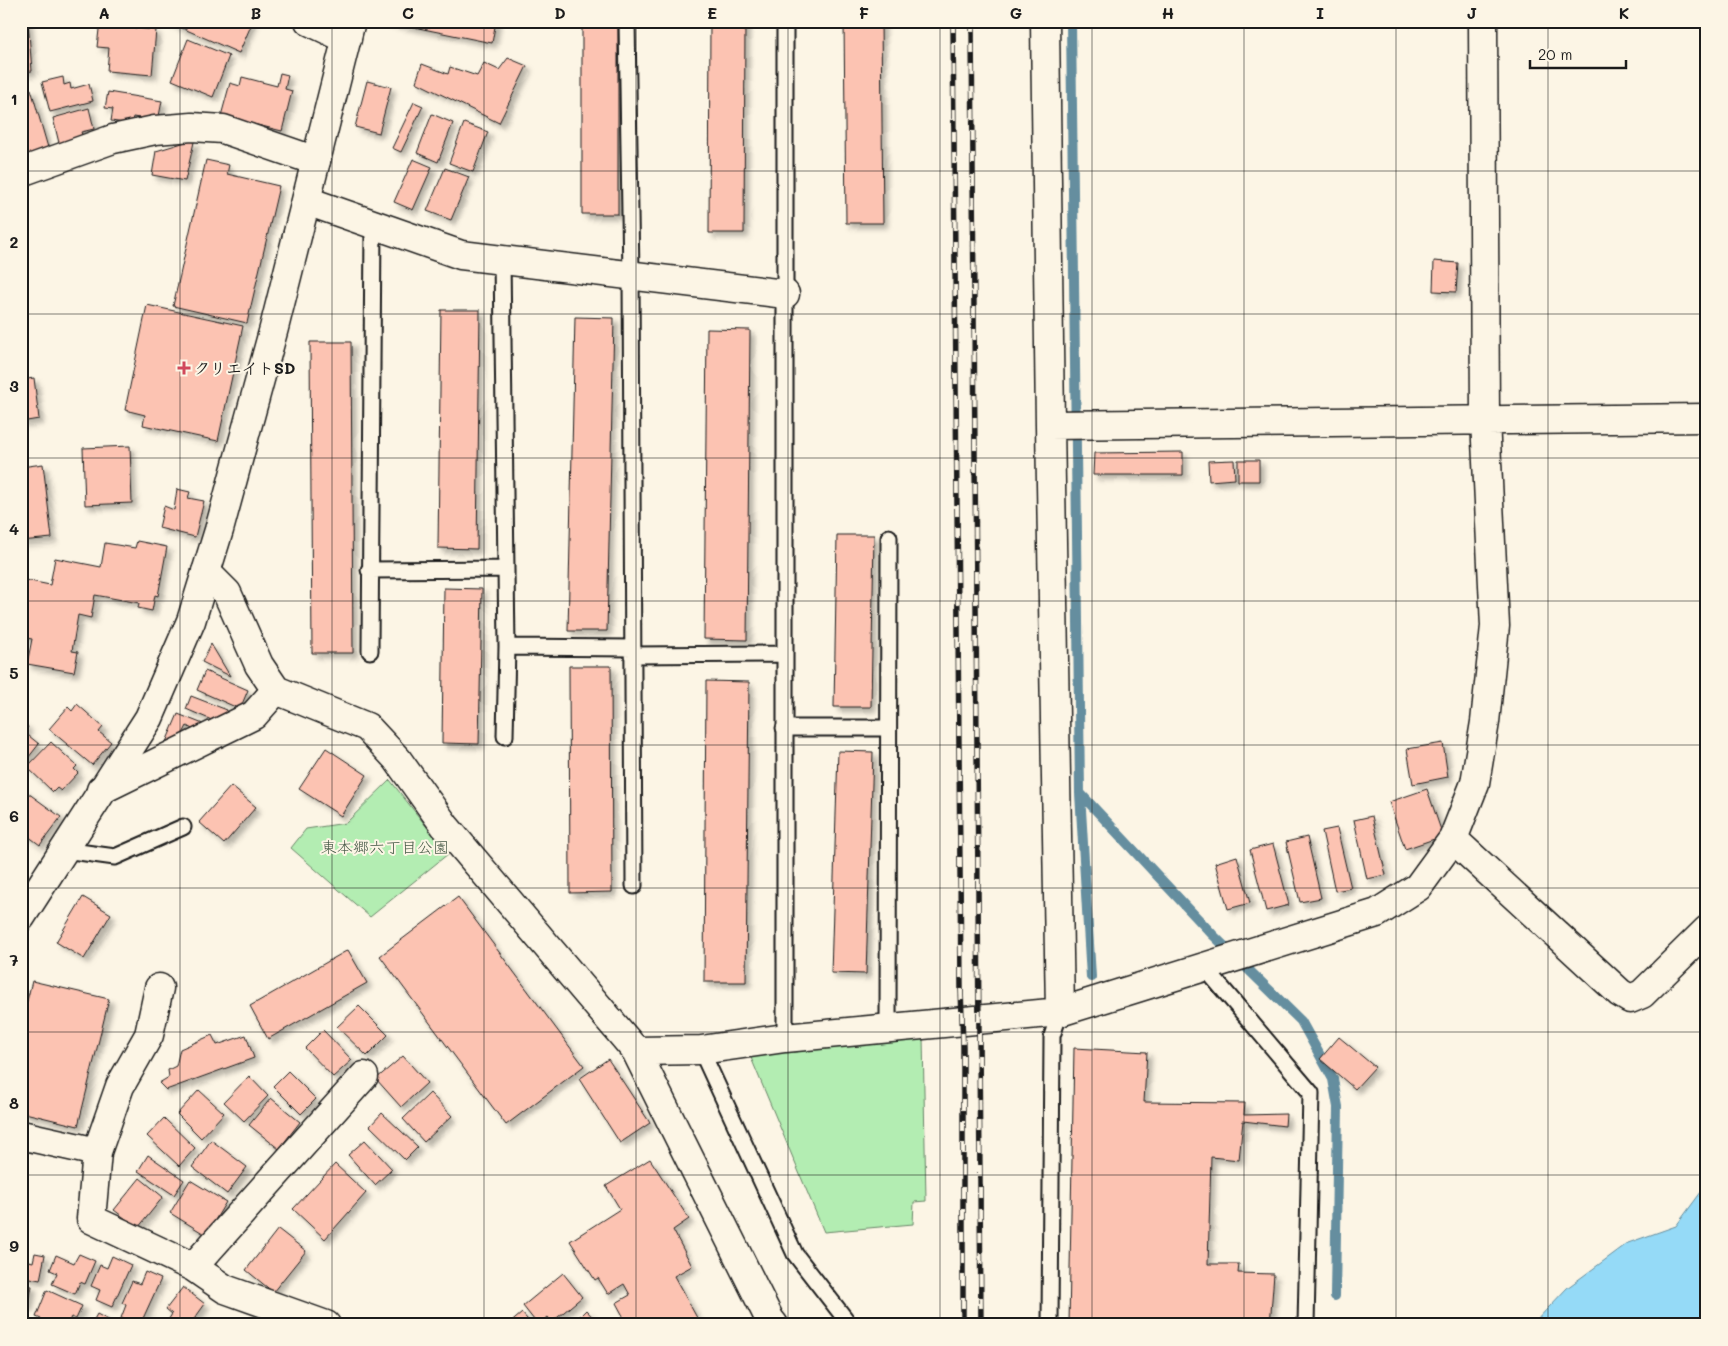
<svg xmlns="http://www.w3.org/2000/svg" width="1728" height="1346" viewBox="0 0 1728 1346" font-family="Mali,'Klee One',sans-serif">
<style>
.green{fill:#b3edb2;stroke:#688467}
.water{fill:#95daf7;stroke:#658e9f}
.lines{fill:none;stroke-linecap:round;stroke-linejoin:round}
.stream{stroke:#658e9f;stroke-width:10}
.building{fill:#fcc3b2;stroke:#1c1c1c;filter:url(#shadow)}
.service-casing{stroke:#1c1c1c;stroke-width:19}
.minor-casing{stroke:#1c1c1c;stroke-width:31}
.tertiary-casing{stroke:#1c1c1c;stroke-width:31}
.service{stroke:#fcf5e5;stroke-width:15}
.minor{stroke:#fcf5e5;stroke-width:28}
.tertiary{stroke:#fcf5e5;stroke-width:28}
.rail-casing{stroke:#1c1c1c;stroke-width:5.5}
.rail{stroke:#fcf5e5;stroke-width:4;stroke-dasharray:11;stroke-linecap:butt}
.grid{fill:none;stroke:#1c1c1c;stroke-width:1;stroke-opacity:0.55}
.poi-dot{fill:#d1495b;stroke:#fcf5e5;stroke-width:2}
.labels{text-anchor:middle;stroke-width:4;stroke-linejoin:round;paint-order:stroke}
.poi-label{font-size:16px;font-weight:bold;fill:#1c1c1c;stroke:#fcf5e5;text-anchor:start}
.park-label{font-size:16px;fill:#495b49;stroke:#fcf5e5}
.neatline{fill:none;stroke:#1c1c1c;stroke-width:2}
.grid-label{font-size:16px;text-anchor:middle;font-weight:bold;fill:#1c1c1c}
</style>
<defs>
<filter id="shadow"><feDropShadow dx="4.5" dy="4.5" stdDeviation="2.5" flood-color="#0004"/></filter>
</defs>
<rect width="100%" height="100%" fill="#fcf5e5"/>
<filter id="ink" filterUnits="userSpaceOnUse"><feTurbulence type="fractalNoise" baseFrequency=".02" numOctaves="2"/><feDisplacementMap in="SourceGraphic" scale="10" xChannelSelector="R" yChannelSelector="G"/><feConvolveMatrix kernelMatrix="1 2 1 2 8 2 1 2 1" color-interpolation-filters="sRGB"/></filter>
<g filter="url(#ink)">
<path class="green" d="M390 780 448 854 370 917 291 848 306 829 346 823Z
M923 1036 926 1201 914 1202 913 1224 824 1232 749 1053Z"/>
<path class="water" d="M1707 1184V1325H1532L1567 1288 1628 1243 1676 1226Z"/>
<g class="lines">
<path class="stream" d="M1071 21 1080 793 1213 935 1301 1021 1333 1079 1338 1107 1335 1296
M1080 793 1091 977"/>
</g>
<path class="building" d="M21 21H28L32 71 21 72Z
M100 21H136L135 28 156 30 152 75 107 71 109 48 97 47Z
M166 21H253L239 53Z
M384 21H496L492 43Z
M582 21H618V214H582Z
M710 21H745L744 233H709Z
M844 21H881L883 223H846Z
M188 39 229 56 213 97 172 80Z
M508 58 527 66 499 123 416 82 422 64 448 74 450 67 477 76 484 63 499 70Z
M280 73 288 75 285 89 292 91 282 131 221 116 230 83 240 86 242 77 277 86Z
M63 77 64 85 70 83 71 89 89 84 93 101 50 112 42 82Z
M367 81 391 87 379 133 355 127Z
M31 89 49 151 21 159V92Z
M108 92 162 101 158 121 133 117 131 124 111 121 113 109 105 108Z
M414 102 423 106 401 152 392 148Z
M89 108 94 129 81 132 83 137 59 143 53 118Z
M432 114 453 123 438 162 417 153Z
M464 123 488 132 473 172 449 163Z
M189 141 194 142 185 181 152 175 156 151Z
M413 159 432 167 413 210 394 202Z
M206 160 229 165 227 174 279 186 247 323 173 306Z
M445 168 469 177 451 220 427 211Z
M1434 261 1458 263 1456 292 1433 291Z
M147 305 243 326 218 441 143 425 145 415 125 410Z
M441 310H480L477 549 438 548Z
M575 317 614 318 607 631H568Z
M707 329 750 330 747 640 704 639Z
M310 342H351L353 653H312Z
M34 378 39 419 21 422V380Z
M130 446 132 503 85 505 83 448Z
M1183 452V475H1093L1094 453Z
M1234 460 1235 479 1209 481 1208 461Z
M1238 460H1259V481H1238Z
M43 464 52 538 21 541V467Z
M177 489 190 492 188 498 204 501 195 537 159 528 164 506 174 510Z
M837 535H874L871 707H834Z
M137 541 167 547 158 596 155 595 152 611 138 608 139 603 95 595 91 618 78 615 72 651 78 652 74 672 27 664 32 639 21 637V603L25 580 50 585 55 558 101 567 105 543 135 548Z
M444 588 482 589 479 744 442 743Z
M211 644 230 676 202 662Z
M569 666H611L612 892 570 893Z
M205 671 248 690 240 709 197 690Z
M706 681 749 682 746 982H704Z
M191 696 227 710 221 724 186 709Z
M77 704 103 727 99 732 111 742 92 765 49 729 68 707 72 711Z
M178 714 203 724 201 734 187 726 177 745 166 742Z
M21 722 28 727 24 732 39 744 21 767Z
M51 742 77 766 74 769 78 773 61 791 57 788 53 792 27 767Z
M1443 743 1448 777 1413 784 1407 749Z
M326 748 367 775 341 816 299 789Z
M838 751 873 752 866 974 831 973Z
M231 786 256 807 224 844 199 822Z
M21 788 61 817 40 845 24 833 21 837Z
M1427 789 1443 836 1405 849 1389 802Z
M1372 816 1386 875 1367 879 1354 820Z
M1337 828 1351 888 1335 891 1322 831Z
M1307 837 1321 898 1300 902 1286 842Z
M1273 844 1289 905 1266 911 1250 850Z
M1237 856 1250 903 1228 909 1215 863Z
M83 897 111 914 84 959 56 942Z
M458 897 584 1066 506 1125 380 956Z
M348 950 367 983 268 1039 250 1006Z
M32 981 109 999 78 1126 21 1112V1025Z
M359 1006 388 1035 367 1056 337 1027Z
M323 1030 352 1060 333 1077 305 1048Z
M212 1035 217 1045 246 1035 254 1058 166 1090 159 1083 169 1077 168 1070 176 1066 180 1049Z
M1339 1037 1375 1067 1355 1089 1320 1059Z
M1074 1048 1147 1052 1144 1102 1245 1103 1244 1115 1286 1114 1285 1126 1243 1121 1239 1160 1211 1157 1208 1264H1239L1238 1273 1274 1274 1270 1325 1238 1323V1325H1069Z
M403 1056 427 1083 401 1107 376 1079Z
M608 1059 650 1123 620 1143 579 1079Z
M288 1071 316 1099 301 1114 273 1086Z
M249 1076 268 1096 244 1121 224 1102Z
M199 1090 224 1113 201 1138 177 1114Z
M430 1093 452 1116 424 1142 403 1119Z
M271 1098 300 1122 279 1149 249 1125Z
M382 1113 418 1147 405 1160 370 1126Z
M164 1118 195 1148 179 1166 147 1136Z
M211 1140 247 1167 227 1194 192 1167Z
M365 1140 392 1169 375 1185 348 1155Z
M148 1155 184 1180 174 1195 138 1171Z
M650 1159 689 1219 673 1230 692 1266 674 1276 701 1325H628L616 1303 630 1295 624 1284 608 1294 598 1278 595 1280 570 1241 620 1209 606 1186Z
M335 1164 366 1193 325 1239 293 1209Z
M140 1178 163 1197 138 1228 114 1210Z
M190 1180 226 1202 206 1235 170 1213Z
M278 1229 306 1251 273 1292 246 1270Z
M35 1253 45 1255 40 1280 21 1276V1259L33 1262Z
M79 1254 95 1261 85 1284 80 1282 75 1294 52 1284 57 1273 50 1270 56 1255 74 1263Z
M112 1256 131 1265 112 1307 96 1300 100 1290 91 1286 100 1265 107 1268Z
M145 1272 161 1279 140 1325H136L121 1318 126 1305 122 1303 132 1281 140 1284Z
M563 1273 582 1297 552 1322 548 1317 538 1325 523 1306Z
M21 1284 32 1286 28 1307 21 1306Z
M183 1287 205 1304 192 1322 196 1325H165L172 1314 166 1309Z
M47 1290 82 1306 76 1319 71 1317 67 1325H39L41 1319 36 1317Z
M586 1310 600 1325H571Z
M522 1313 532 1325H508Z
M97 1314 118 1325H91Z"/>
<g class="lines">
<defs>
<path id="service" d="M627 21 631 276 634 886
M502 260 507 647 505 736
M369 570 506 569
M507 647 633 648
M370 651 373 225
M632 655 785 654
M784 728H888
M64 850 115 857 183 827
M1205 968 1311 1093 1306 1325
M888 1028 889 537
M785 1038V21
M701 1050 795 1254 850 1325
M1050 1325 1052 1036 1060 1012"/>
<path id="minor" d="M309 21 347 39
M1045 21 1050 425 1060 1012
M21 172 113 139 155 130 192 127 223 129 316 161
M307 201 461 255 785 294
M1050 425 1707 418
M206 572 227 593 259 665 276 690
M101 790 254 715 276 690 367 727 397 759 445 826 636 1051 701 1050 785 1038 1060 1012 1377 913 1418 887 1453 839 1475 783 1485 722 1495 626 1485 420 1483 21
M1453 839 1620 993 1630 999 1642 994 1707 930
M636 1051 770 1320 774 1325
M21 1135 97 1152 91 1219 193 1267 225 1289 326 1325
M97 1152 120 1086 149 1035 159 988
M193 1267 364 1076"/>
<path id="tertiary" d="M21 917 149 718 191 621 219 530 274 328 351 21"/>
</defs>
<use href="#service" class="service-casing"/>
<use href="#minor" class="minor-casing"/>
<use href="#tertiary" class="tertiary-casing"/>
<use href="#service" class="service"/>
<use href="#minor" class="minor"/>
<use href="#tertiary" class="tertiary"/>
<defs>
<path id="rail" d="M953 21 961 989 963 1046V1325
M972 21 981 1325"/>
</defs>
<use href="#rail" class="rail-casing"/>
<use href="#rail" class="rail"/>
</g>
</g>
<path class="grid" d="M180 21V1325M332 21V1325M484 21V1325M636 21V1325M788 21V1325M940 21V1325M1092 21V1325M1244 21V1325M1396 21V1325M1548 21V1325M21 171H1707M21 314H1707M21 458H1707M21 601H1707M21 745H1707M21 888H1707M21 1032H1707M21 1175H1707"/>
<path class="poi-dot" d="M181.5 360.5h5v5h5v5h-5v5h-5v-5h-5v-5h5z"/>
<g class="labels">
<g class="poi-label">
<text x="194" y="374">クリエイトSD</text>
</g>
<g class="park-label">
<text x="385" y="853">東本郷六丁目公園</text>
</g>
</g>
<rect width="1728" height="1346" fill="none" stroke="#fcf5e5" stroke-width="55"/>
<path d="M1530 60v8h96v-8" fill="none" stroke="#1c1c1c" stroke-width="2.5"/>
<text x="1538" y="60" font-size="15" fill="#1c1c1c" stroke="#fcf5e5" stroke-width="4" paint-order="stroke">20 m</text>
<rect x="28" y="28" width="1672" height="1290" class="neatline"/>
<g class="grid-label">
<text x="104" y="19">A</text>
<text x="256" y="19">B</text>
<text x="408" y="19">C</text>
<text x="560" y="19">D</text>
<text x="712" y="19">E</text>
<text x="864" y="19">F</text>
<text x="1016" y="19">G</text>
<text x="1168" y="19">H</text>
<text x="1320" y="19">I</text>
<text x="1472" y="19">J</text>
<text x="1624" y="19">K</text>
<text x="14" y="105">1</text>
<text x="14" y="248">2</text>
<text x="14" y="392">3</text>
<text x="14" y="535">4</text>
<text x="14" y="679">5</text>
<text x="14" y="822">6</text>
<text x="14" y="966">7</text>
<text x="14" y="1109">8</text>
<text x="14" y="1252">9</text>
</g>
</svg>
